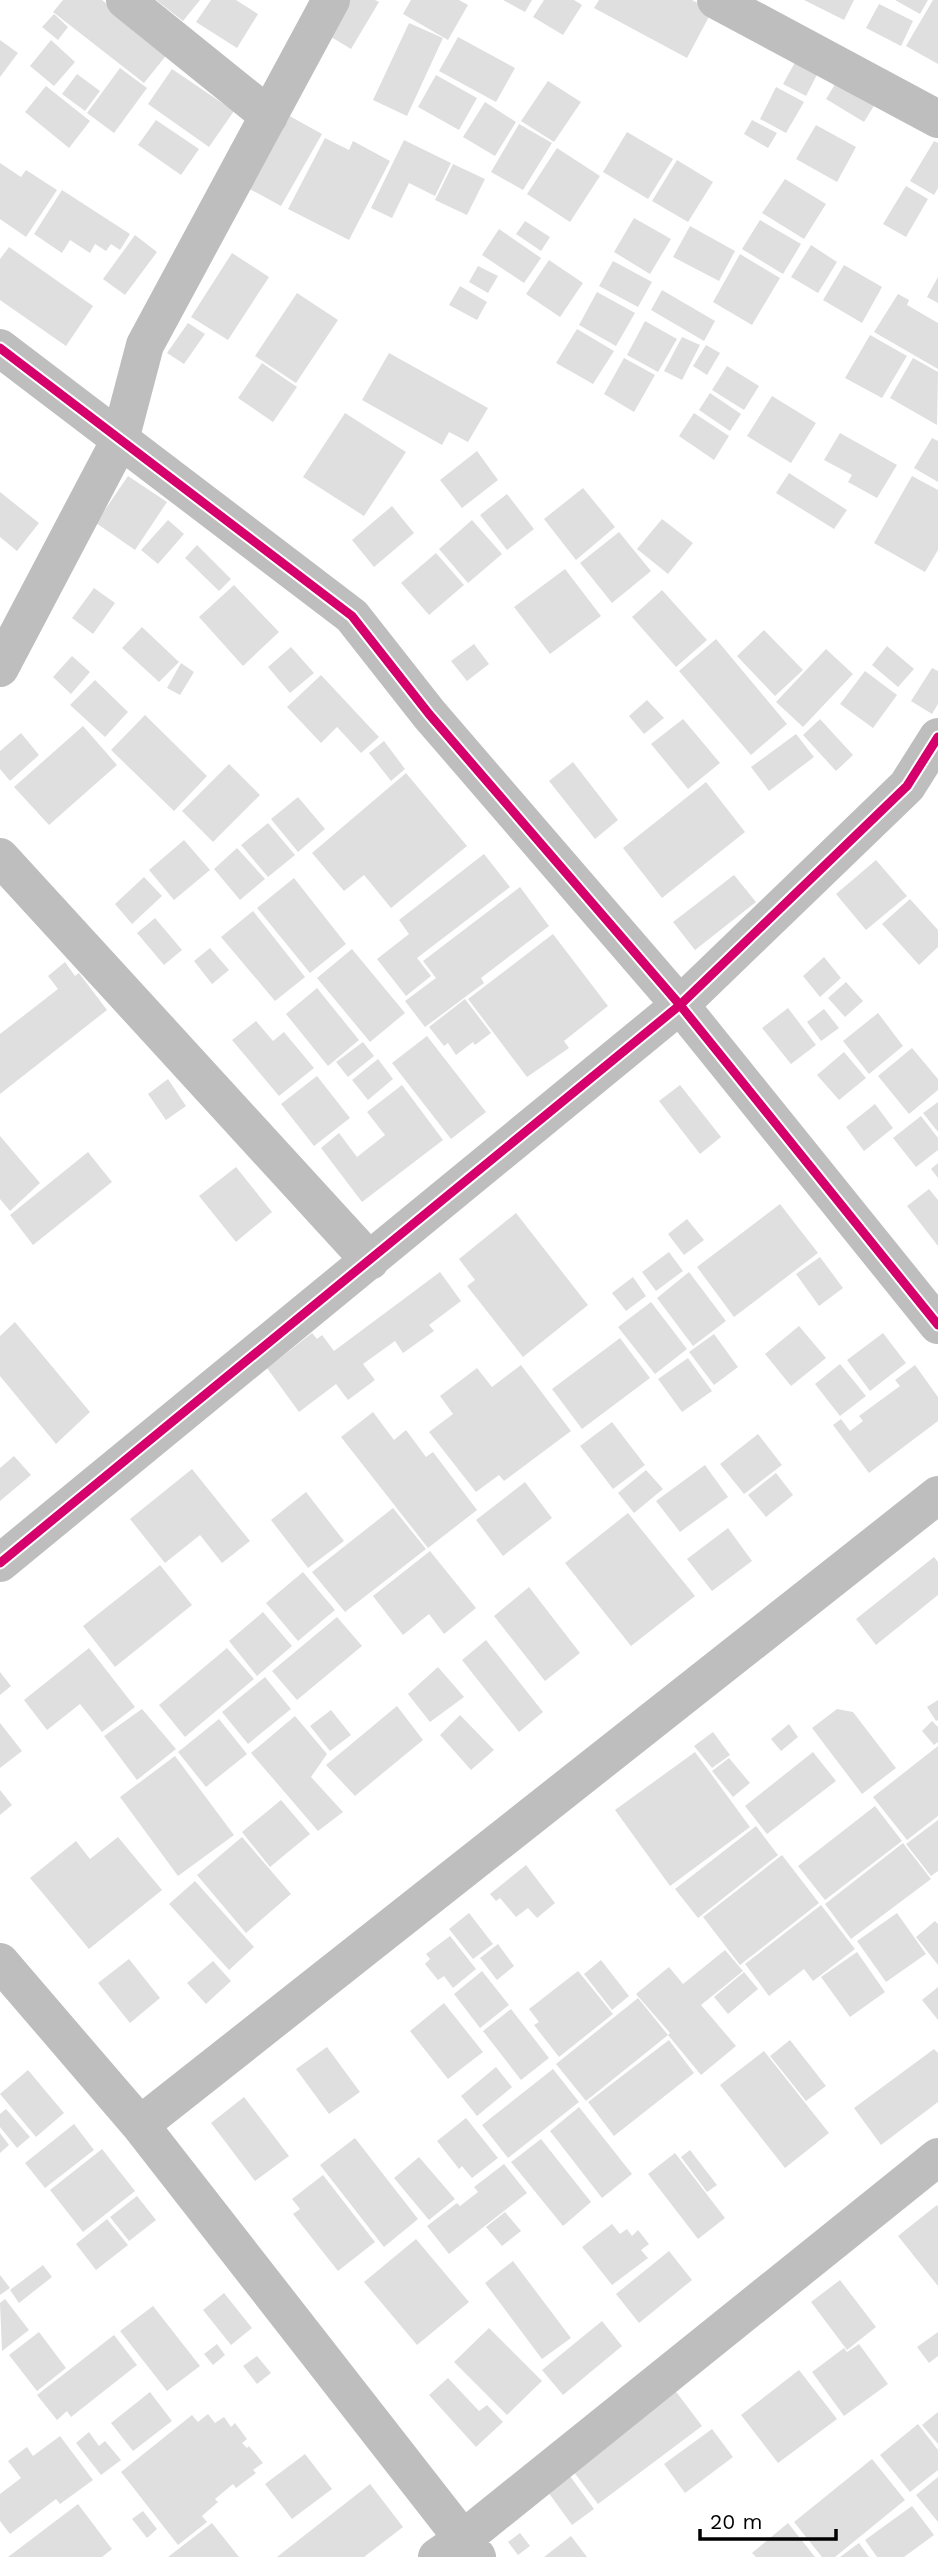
<svg xmlns="http://www.w3.org/2000/svg" width="938" height="2557" viewBox="0 0 938 2557" font-family="'Work Sans',sans-serif">
<style>
.building{fill:#dfdfdf}
.lines{fill:none;stroke-linecap:round;stroke-linejoin:round}
.street{stroke:#bebebe;stroke-width:38}
.cycleway-casing{stroke:#fff;stroke-width:13}
.cycleway{stroke:#d6006c;stroke-width:9}
</style>
<rect width="100%" height="100%" fill="#fff"/>
<path class="building" d="M63 0H102L169 52 144 83 53 12Z
M156 0H200L183 21Z
M211 0H236L258 14 237 48 196 22Z
M344 0H375L379 2 351 49 323 32Z
M411 0H459L468 5 448 40 403 14Z
M503 0H532L525 12Z
M544 0H574L582 5 563 35 533 17Z
M599 0H692L712 11 687 58 594 8Z
M804 0H854L844 20Z
M895 0H928L920 14Z
M933 0H938V64L906 46Z
M879 4 913 21 901 46 866 28Z
M54 14 68 27 58 40 42 27Z
M409 23 443 38 407 116 373 100Z
M458 37 515 68 496 102 439 71Z
M0 40 18 53 0 77Z
M51 40 75 62 54 86 30 66Z
M798 57 820 69 806 96 783 84Z
M120 68 147 88 114 133 87 113Z
M172 69 234 111 209 147 148 104Z
M77 74 100 91 85 111 62 94Z
M436 75 477 98 459 130 418 107Z
M548 81 581 102 554 142 521 121Z
M837 81 875 104 864 122 826 99Z
M46 86 90 121 69 148 25 112Z
M776 87 804 102 786 133 760 119Z
M485 102 516 122 495 156 463 137Z
M286 114 322 134 281 206 246 187Z
M156 120 199 149 181 175 138 145Z
M752 120 777 133 768 148 744 134Z
M519 124 552 143 523 190 491 172Z
M816 125 856 147 837 182 796 159Z
M627 132 673 159 648 199 603 172Z
M325 138 349 150 353 141 390 161 349 240 288 209Z
M404 140 451 163 435 196 409 183 392 218 371 208Z
M934 141 938 143V188L934 195 910 181Z
M557 148 600 176 570 222 527 194Z
M677 160 713 182 688 222 652 201Z
M0 163 21 177 26 170 57 190 26 237 0 219Z
M453 164 485 179 467 215 435 200Z
M785 179 826 204 804 239 762 213Z
M906 186 928 199 906 237 883 224Z
M62 190 130 234 120 250 111 244 106 251 95 244 90 253 70 240 62 253 34 234Z
M634 218 671 239 650 274 614 252Z
M760 220 801 244 783 274 742 249Z
M525 221 550 237 541 251 516 234Z
M690 226 735 251 719 281 673 257Z
M499 229 541 258 524 283 482 255Z
M135 235 157 252 125 295 103 279Z
M811 245 837 262 818 293 791 277Z
M9 247 93 306 66 346 0 300V259Z
M232 253 269 277 228 340 191 317Z
M740 254 780 278 752 325 713 302Z
M549 260 583 283 560 317 526 294Z
M613 261 652 282 638 307 599 286Z
M844 265 882 287 862 323 823 300Z
M478 266 498 276 488 293 469 282Z
M938 277V303L927 297Z
M460 286 487 302 477 320 449 305Z
M662 290 715 321 704 341 651 310Z
M597 292 635 313 616 346 579 325Z
M297 293 338 320 296 383 255 356Z
M898 294 909 300 907 305 938 323V369L874 332Z
M645 321 677 339 658 372 627 355Z
M188 323 205 334 184 364 167 353Z
M577 329 614 351 593 384 556 363Z
M870 335 907 356 882 398 845 378Z
M682 337 700 345 682 380 664 371Z
M706 345 720 353 707 375 693 366Z
M389 353 488 408 468 442 449 432 442 445 362 400Z
M624 358 655 375 634 412 604 394Z
M913 358 938 372 937 425 890 398Z
M262 363 297 387 273 422 238 398Z
M727 366 759 386 744 410 712 390Z
M710 393 741 414 730 431 699 410Z
M772 396 816 423 791 463 747 436Z
M345 413 406 452 364 516 303 477Z
M694 413 729 436 714 460 679 436Z
M840 433 897 465 877 498 848 482 852 475 824 460Z
M932 438 938 441V482L914 468Z
M477 451 498 480 462 508 440 480Z
M789 473 847 510 834 529 776 493Z
M128 476 167 502 135 550 96 523Z
M912 476 938 490V550L925 572 874 543Z
M583 488 615 527 576 560 544 519Z
M0 492 39 523 17 551 0 537Z
M507 494 534 529 507 550 480 515Z
M392 506 414 533 374 567 352 540Z
M662 519 693 543 668 574 637 549Z
M168 520 184 534 158 564 141 550Z
M472 520 502 554 468 583 439 549Z
M619 532 651 571 612 603 580 563Z
M197 545 231 579 219 591 185 558Z
M436 553 464 585 429 615 401 583Z
M565 569 601 616 550 654 514 607Z
M234 585 279 632 243 666 199 617Z
M94 588 115 603 93 634 72 618Z
M662 590 707 640 676 667 632 617Z
M142 627 179 662 159 682 122 648Z
M764 630 803 670 775 696 737 656Z
M716 639 787 724 751 755 679 671Z
M474 644 489 664 467 681 451 661Z
M887 646 914 669 898 687 872 665Z
M291 647 314 673 290 693 268 667Z
M826 649 853 674 803 727 776 702Z
M72 656 90 672 71 694 53 677Z
M181 663 194 672 180 695 167 688Z
M932 668 938 671V704L932 714 911 701Z
M865 671 897 695 873 728 840 704Z
M321 675 379 737 361 753 337 727 321 743 287 707Z
M95 680 128 712 105 737 70 705Z
M647 700 664 718 644 734 629 716Z
M145 715 207 776 174 811 111 750Z
M683 719 720 763 688 789 651 744Z
M820 719 853 755 836 771 803 735Z
M83 726 117 765 49 825 14 787Z
M21 733 39 755 10 781 0 769V751Z
M796 734 814 757 769 791 751 767Z
M384 741 405 769 391 781 369 753Z
M573 762 618 820 595 839 549 781Z
M229 764 260 795 213 842 182 811Z
M406 773 467 846 391 908 364 875 344 891 312 853Z
M706 782 745 832 662 898 623 848Z
M298 797 325 829 298 852 271 819Z
M268 823 295 855 268 877 241 845Z
M184 840 210 870 174 900 149 870Z
M237 848 265 879 240 900 214 869Z
M484 854 510 887 417 958 431 976 406 996 377 959 409 934 399 920Z
M876 860 907 896 866 930 836 894Z
M734 875 756 902 695 950 673 922Z
M144 877 162 896 132 924 115 904Z
M294 878 346 944 310 973 257 908Z
M520 887 549 926 481 978 484 983 425 1027 405 1001 436 978 423 961Z
M910 899 938 930V947L919 965 882 924Z
M253 911 305 977 275 1001 221 937Z
M155 918 182 950 164 965 137 933Z
M553 934 608 1006 564 1041 569 1048 527 1077 468 999Z
M210 948 229 970 212 984 194 961Z
M352 949 405 1013 370 1042 317 978Z
M824 957 841 978 820 997 803 976Z
M65 962 75 976 79 973 107 1010 0 1094V1034L58 989 48 976Z
M846 982 863 1001 845 1017 828 998Z
M317 988 359 1040 328 1066 286 1014Z
M465 999 491 1033 475 1045 473 1042 456 1055 448 1043 444 1046 429 1027Z
M788 1008 816 1045 791 1064 762 1028Z
M824 1009 839 1028 821 1041 807 1022Z
M878 1013 903 1046 869 1074 843 1041Z
M256 1021 273 1041 284 1032 314 1068 279 1096 232 1040Z
M427 1036 486 1112 451 1139 392 1063Z
M363 1042 374 1056 348 1077 336 1062Z
M912 1048 938 1079V1090L909 1114 878 1076Z
M844 1052 866 1078 839 1100 817 1075Z
M378 1059 393 1079 368 1100 352 1080Z
M317 1076 350 1118 314 1146 281 1104Z
M168 1079 186 1106 166 1120 148 1094Z
M402 1085 443 1140 362 1202 321 1148 339 1133 357 1157 385 1135 367 1112Z
M680 1085 721 1137 700 1154 659 1101Z
M938 1102V1132L923 1113Z
M875 1104 893 1128 864 1151 846 1127Z
M921 1116 938 1138V1150L916 1167 893 1138Z
M0 1136 40 1183 10 1211 0 1199Z
M88 1152 112 1182 33 1245 10 1215Z
M938 1163V1178L931 1169Z
M236 1167 272 1212 236 1242 199 1196Z
M929 1189 938 1200V1246L907 1206Z
M780 1204 818 1253 734 1317 697 1267Z
M516 1213 588 1305 523 1357 467 1286 475 1280 459 1259Z
M687 1219 704 1240 684 1255 668 1234Z
M669 1252 683 1271 656 1291 642 1272Z
M820 1257 843 1288 819 1306 796 1274Z
M440 1272 461 1301 429 1325 434 1331 403 1353 395 1341 363 1364 375 1380 348 1400 336 1384 299 1412 267 1368 312 1333 317 1339 322 1335 334 1351Z
M689 1272 726 1321 693 1346 657 1298Z
M633 1277 646 1296 626 1311 612 1293Z
M651 1302 687 1349 655 1374 618 1327Z
M15 1322 90 1412 56 1444 0 1376V1336Z
M799 1326 826 1358 791 1386 765 1354Z
M883 1333 906 1363 870 1391 847 1360Z
M714 1334 738 1367 714 1385 689 1352Z
M620 1338 650 1378 582 1429 552 1389Z
M688 1358 712 1391 682 1412 658 1379Z
M840 1364 866 1396 840 1416 815 1384Z
M521 1365 571 1431 504 1481 499 1475 476 1492 429 1432 453 1414 440 1396 477 1368 492 1387Z
M915 1365 938 1397V1421L869 1473 833 1425 841 1419 850 1431 863 1421 859 1416 900 1386 895 1380Z
M373 1412 394 1440 406 1430 426 1457 433 1452 477 1510 428 1548 341 1437Z
M612 1422 645 1465 613 1489 580 1446Z
M758 1434 782 1465 744 1494 720 1464Z
M14 1456 31 1475 0 1501V1468Z
M705 1465 728 1497 680 1532 656 1501Z
M192 1469 250 1541 222 1563 200 1535 165 1563 130 1519Z
M646 1470 663 1489 634 1513 618 1493Z
M776 1473 793 1495 766 1517 748 1495Z
M525 1482 552 1518 503 1556 476 1520Z
M306 1492 344 1541 308 1568 271 1520Z
M393 1508 426 1549 345 1612 312 1572Z
M628 1513 695 1596 631 1646 565 1563Z
M728 1528 752 1561 712 1591 687 1559Z
M430 1551 476 1608 444 1634 429 1614 403 1635 373 1596Z
M934 1557 938 1562V1595L876 1645 856 1619Z
M160 1565 192 1605 115 1667 83 1626Z
M303 1572 335 1610 298 1641 266 1603Z
M529 1587 580 1653 545 1681 494 1616Z
M263 1612 292 1646 257 1676 229 1641Z
M337 1617 362 1646 297 1700 272 1671Z
M486 1640 543 1712 519 1732 462 1660Z
M89 1648 135 1707 102 1732 80 1704 47 1730 24 1700Z
M227 1648 254 1679 185 1737 159 1705Z
M438 1667 464 1697 430 1722 408 1694Z
M0 1672 11 1686 0 1695Z
M265 1677 291 1709 248 1744 222 1712Z
M938 1700V1720L936 1721 927 1707Z
M397 1706 423 1740 355 1796 326 1765Z
M142 1709 176 1749 137 1780 104 1736Z
M837 1709 853 1712 896 1768 862 1794 812 1728Z
M331 1710 351 1735 330 1751 310 1726Z
M460 1715 494 1750 471 1770 440 1735Z
M295 1716 327 1754 311 1777 343 1812 318 1831 251 1753Z
M219 1719 247 1754 206 1787 178 1752Z
M932 1721 938 1727V1742L934 1745 922 1731Z
M0 1723 22 1751 0 1768Z
M789 1724 798 1737 781 1751 771 1739Z
M713 1732 730 1755 712 1768 694 1746Z
M938 1746V1816L907 1840 873 1797Z
M695 1752 750 1827 670 1886 615 1810Z
M813 1752 836 1781 767 1834 745 1806Z
M175 1756 234 1835 178 1876 120 1797Z
M729 1758 750 1783 733 1797 712 1771Z
M0 1790 12 1805 0 1815Z
M281 1800 310 1834 270 1867 242 1832Z
M875 1806 902 1841 825 1900 798 1866Z
M938 1820V1871L931 1876 906 1844Z
M756 1826 778 1855 698 1918 675 1889Z
M118 1837 162 1890 89 1949 30 1878 76 1841 90 1859Z
M242 1837 291 1894 246 1933 197 1875Z
M903 1843 931 1879 851 1939 825 1904Z
M782 1855 819 1903 740 1965 703 1917Z
M526 1865 555 1903 537 1918 528 1908 516 1917 500 1898 496 1901 490 1894Z
M195 1881 254 1947 229 1970 169 1904Z
M821 1905 855 1949 813 1981 804 1969 769 1996 745 1964Z
M469 1913 493 1944 473 1959 449 1929Z
M897 1913 926 1954 886 1982 857 1941Z
M935 1921 938 1924V1965L916 1937Z
M450 1936 476 1969 453 1988 444 1976 438 1980 425 1964 430 1959 426 1954Z
M498 1944 514 1966 497 1980 480 1958Z
M725 1950 743 1971 701 2005 736 2046 701 2075 668 2035 586 2101 556 2064 638 1998 668 2035 670 2033 636 1994 669 1967 683 1984Z
M857 1952 885 1992 850 2017 821 1977Z
M129 1959 160 1998 130 2023 98 1983Z
M601 1960 629 1996 612 2010 584 1974Z
M213 1961 231 1981 206 2004 187 1983Z
M482 1971 509 2005 480 2028 454 1994Z
M578 1971 613 2014 559 2057 534 2025 539 2022 529 2009Z
M744 1972 758 1989 728 2014 714 1997Z
M938 1987V2020L922 2000Z
M444 2003 483 2052 448 2079 410 2031Z
M511 2009 549 2058 521 2080 483 2031Z
M669 2040 694 2073 614 2136 588 2102Z
M790 2040 826 2086 806 2101 770 2056Z
M327 2047 360 2092 329 2114 296 2069Z
M934 2049 938 2053V2102L881 2145 854 2108Z
M764 2051 829 2133 785 2168 720 2085Z
M496 2067 512 2087 477 2116 461 2096Z
M553 2069 579 2102 508 2158 482 2125Z
M28 2070 64 2113 36 2137 0 2094Z
M244 2097 289 2156 255 2181 211 2123Z
M579 2107 632 2174 602 2198 550 2131Z
M6 2109 30 2137 17 2148 0 2127V2114Z
M466 2118 498 2158 472 2178 462 2166 459 2169 437 2141Z
M74 2124 94 2150 45 2188 25 2163Z
M0 2133 9 2145 0 2153Z
M355 2138 418 2219 384 2247 320 2165Z
M541 2139 591 2202 563 2226 511 2162Z
M102 2149 135 2191 83 2232 50 2190Z
M690 2150 717 2185 707 2192 681 2157Z
M675 2153 725 2218 698 2239 648 2174Z
M419 2157 455 2199 429 2220 394 2178Z
M504 2164 527 2193 449 2254 427 2226 457 2203 460 2206 478 2192 474 2187Z
M323 2175 375 2242 338 2271 293 2214 300 2209 292 2199Z
M137 2196 156 2220 129 2241 110 2217Z
M937 2205 938 2207V2286L898 2236Z
M505 2212 521 2231 502 2246 486 2227Z
M107 2219 128 2245 96 2270 76 2244Z
M612 2224 620 2234 627 2229 632 2236 638 2230 649 2244 641 2250 648 2258 612 2285 582 2247Z
M416 2239 469 2302 417 2345 364 2282Z
M669 2251 692 2280 639 2323 616 2294Z
M513 2261 571 2338 542 2359 485 2283Z
M43 2265 52 2277 19 2303 10 2290Z
M0 2275 10 2288 0 2295Z
M840 2280 876 2327 847 2350 811 2302Z
M224 2293 252 2328 231 2345 203 2310Z
M5 2299 29 2330 2 2351 0 2303Z
M153 2306 200 2366 167 2391 120 2331Z
M602 2321 622 2346 563 2395 542 2370Z
M489 2328 542 2381 507 2415 454 2362Z
M39 2332 66 2368 37 2391 9 2355Z
M938 2332V2356L929 2363 917 2347Z
M114 2335 137 2365 71 2417 67 2411 57 2420 37 2395Z
M217 2344 225 2355 213 2365 204 2354Z
M859 2344 888 2384 844 2416 812 2372 844 2348 847 2352Z
M257 2356 271 2373 257 2384 243 2366Z
M799 2370 837 2419 778 2463 741 2415Z
M448 2378 479 2411 487 2405 503 2422 476 2447 429 2395Z
M674 2389 702 2426 598 2504 570 2467Z
M150 2392 172 2421 133 2451 111 2423Z
M938 2412V2444L922 2425Z
M208 2414 215 2423 224 2417 231 2427 235 2423 247 2439 242 2443 247 2448 249 2446 263 2463 253 2470 256 2473 236 2488 233 2484 215 2499 218 2502 202 2516 207 2522 178 2545 121 2472 192 2415 198 2422Z
M918 2424 938 2450V2470L910 2492 880 2455Z
M712 2429 733 2457 685 2493 664 2464Z
M89 2432 99 2446 105 2441 121 2460 101 2475 76 2443Z
M60 2436 93 2480 60 2504 56 2499 10 2534 0 2521V2494L21 2478 8 2461 27 2447 33 2456Z
M305 2454 332 2489 292 2519 265 2484Z
M872 2459 905 2500 835 2557H822L794 2522Z
M570 2476 594 2509 572 2525 548 2492Z
M938 2477V2522L916 2495Z
M370 2484 403 2527 364 2557H277Z
M78 2504 112 2549 102 2557H8Z
M912 2506 934 2535 904 2557H877L865 2540Z
M143 2511 157 2529 147 2538 132 2519Z
M212 2523 239 2557H168Z
M788 2523 815 2557H756L752 2553Z
M520 2533 530 2546 518 2555 508 2542Z
M571 2536 587 2557H544Z
M859 2543 869 2557H840Z"/>
<g class="lines">
<path class="street" d="M125 0 269 116
M716 0 938 119
M0 348 352 616 429 714 680 1005 938 1325
M0 668 120 440 145 345 331 0
M0 857 370 1261
M0 1563 680 1005 907 786 938 737
M0 1962 140 2125 477 2557
M140 2125 938 1495
M437 2557 463 2539 938 2157"/>
<defs>
<path id="cycleway" d="M0 348 352 616 429 714 680 1005 938 1325
M0 1563 680 1005 907 786 938 737"/>
</defs>
<use href="#cycleway" class="cycleway-casing"/>
<use href="#cycleway" class="cycleway"/>
</g>
<path d="M700 2529v10h136v-10" fill="none" stroke="#000000" stroke-width="3.5"/>
<text x="710" y="2529" font-size="21" fill="#000000" stroke="#ffffff" stroke-width="5" paint-order="stroke">20 m</text>
</svg>
